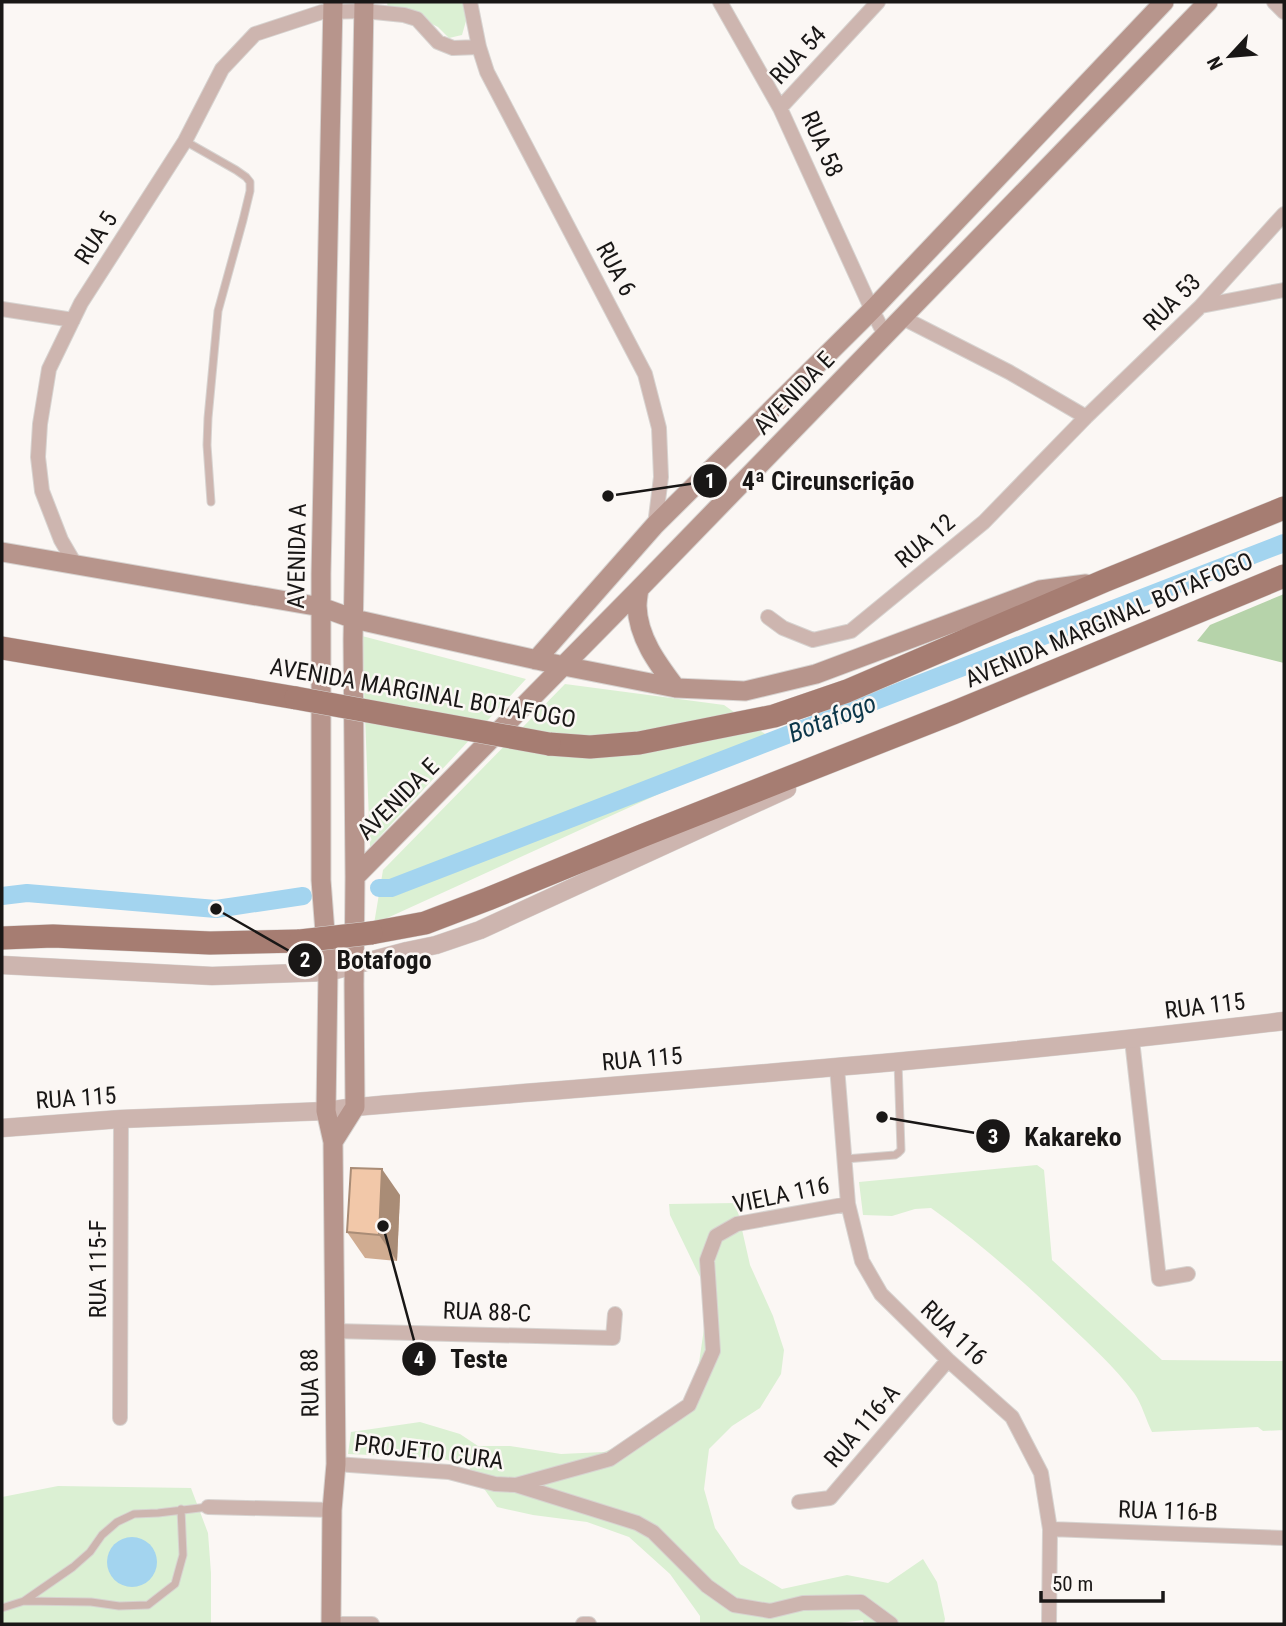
<svg xmlns="http://www.w3.org/2000/svg" width="1286" height="1626" viewBox="0 0 1286 1626" font-family="'Roboto Condensed',sans-serif">
<style>
.green{fill:#dbf0d3}
.forest{fill:#b6d3aa}
.water{fill:#a3d4ef}
.lines{fill:none;stroke-linecap:round;stroke-linejoin:round}
.canal{stroke:#a3d4ef;stroke-width:18}
.service-casing{stroke:#d7d3d0;stroke-width:9}
.minor-casing{stroke:#d7d3d0;stroke-width:16}
.tertiary-casing{stroke:#d7d3d0;stroke-width:19}
.secondary-casing{stroke:#d7d3d0;stroke-width:21}
.primary-casing{stroke:#d7d3d0;stroke-width:24}
.service{stroke:#cdb5af;stroke-width:7}
.minor{stroke:#cdb5af;stroke-width:14}
.tertiary{stroke:#cdb5af;stroke-width:18}
.secondary{stroke:#b7958c;stroke-width:19}
.primary{stroke:#a67d72;stroke-width:23}
.primary-bridge-casing{stroke:#d7d3d0;stroke-width:24;stroke-linecap:butt}
.primary-bridge{stroke:#a67d72;stroke-width:23}
.wall{fill:#d0ac91}
.shaded-wall{fill:#a98c76}
.building{fill:#f2c8a9;stroke:#a98c76;stroke-width:2}
.labels{text-anchor:middle;stroke-width:5;stroke-linejoin:round;paint-order:stroke}
.street-label{font-size:24px;fill:#191716;stroke:#fbf7f4}
.water-label{font-size:26px;font-style:italic;fill:#0b3649;stroke:#fbf7f4}
.leader{fill:none;stroke:#191716;stroke-width:2.5}
.callout-dot{fill:#191716;stroke:#fbf7f4;stroke-width:2.5}
.mark-label{font-size:21px;text-anchor:middle;font-weight:bold;fill:#fff}
.callout-label{font-size:26px;text-anchor:middle;font-weight:bold;fill:#191716;stroke:#fbf7f4;stroke-width:5;stroke-linejoin:round;paint-order:stroke}
</style>
<rect width="100%" height="100%" fill="#fbf7f4"/>
<path class="green" d="M387 2H463L466 21 462 35 449 38 438 27 432 24 423 14 388 9Z
M362 636 526 679 370 847Z
M565 684 724 705 775 741 374 924 383 870Z
M1037 1165 1044 1170 1052 1260 1162 1360 1284 1361V1430L1263 1431 1258 1427 1152 1432C1146 1420 1142 1404 1134 1393 1115 1367 1090 1345 1067 1323 1024 1282 979 1242 931 1208L915 1209 892 1216 863 1215 859 1182Z
M736 1203 750 1265 773 1316 784 1350 781 1374 760 1408 732 1426 709 1449 704 1489 715 1528 740 1564 782 1589 847 1575 888 1583 923 1559 937 1582 945 1619 944 1624H864L863 1620 833 1624H700V1616L670 1574 629 1537 587 1522 533 1515 497 1507 468 1466 440 1458 348 1454 351 1432 420 1422 460 1434 478 1446H510L561 1454 604 1452 645 1435 695 1390 706 1315 702 1281 670 1215 669 1204Z
M58 1486 191 1488 208 1533 211 1573V1624H2V1497Z"/>
<path class="forest" d="M1284 594V663L1197 641 1210 625Z"/>
<path class="water" d="M107 1562a25 25 0 1 1 50 0a25 25 0 1 1-50 0Z"/>
<g class="lines">
<path class="canal" d="M379 888H391L1284 543
M2 896 27 893 216 909 303 896"/>
<defs>
<path id="service" d="M185 141 236 170 246 177 250 182V191L243 220 218 311 208 418 207 445 211 502
M845 1159 895 1155 898 1153 901 1150 898 1062
M24 1601 91 1602 119 1606 148 1605 175 1584 183 1555 181 1509
M2 1608 24 1601 73 1567 90 1552 102 1535 117 1522 134 1514 158 1513 208 1507"/>
<path id="minor" d="M470 2 479 47 487 72 645 374 659 428 661 477 655 525
M720 2 780 108 872 310 885 335
M1274 2 1284 12
M780 108 878 2
M1201 306 1284 290
M2 309 73 320
M903 318 1009 372 1086 417
M75 564 61 540 42 491 38 457 40 424 49 369 81 303 185 141 222 69 255 34 322 12 364 11 404 15 417 19 438 42 453 48 479 47
M768 617 783 628 813 640 851 631 984 522 1086 417 1201 306 1284 214
M1132 1040 1159 1279 1188 1274
M837 1067 848 1204 862 1261 881 1294 948 1360 1012 1417 1041 1473 1050 1529 1049 1624
M334 1331 613 1338 615 1314
M120 1418 121 1119
M336 1464 449 1472 495 1484 516 1485 637 1523 653 1532 707 1586 734 1605 770 1611 803 1603 861 1602 891 1624
M516 1485 610 1459 689 1405 713 1351 707 1260 716 1236 737 1224 848 1204
M799 1502 830 1498 948 1360
M208 1507 332 1510
M1050 1529 1284 1538
M331 1624H372
M583 1624H589"/>
<path id="tertiary" d="M2 965 212 976 328 972 407 951 436 945 480 930 787 789
M2 1128 121 1119 326 1111 355 1107C665 1081 975 1059 1284 1021"/>
<path id="secondary" d="M2 552 321 607 354 619 564 666 676 688 745 691 816 674 1040 590 1086 584
M639 589C638 595 637 601 637 606 638 638 658 664 676 688
M536 660 655 525 872 310 1164 2
M355 877 639 589 1208 2
M333 1142 355 1107 354 984 355 877 353 640 364 2
M331 1624 332 1510 336 1464 333 1142 326 1111 328 972 321 880V574L333 2"/>
<path id="primary" d="M2 648 296 698
M549 744 590 747 639 743 774 716 847 691 1104 581 1284 508
M371 933 425 923 488 899 644 835 953 713 1284 576
M2 938 53 936 210 943 300 941"/>
</defs>
<use href="#service" class="service-casing"/>
<use href="#minor" class="minor-casing"/>
<use href="#tertiary" class="tertiary-casing"/>
<use href="#secondary" class="secondary-casing"/>
<use href="#primary" class="primary-casing"/>
<use href="#service" class="service"/>
<use href="#minor" class="minor"/>
<use href="#tertiary" class="tertiary"/>
<use href="#secondary" class="secondary"/>
<use href="#primary" class="primary"/>
<defs>
<path id="primary-bridge" d="M296 698 549 744
M300 941 371 933"/>
</defs>
<use href="#primary-bridge" class="primary-bridge-casing"/>
<use href="#primary-bridge" class="primary-bridge"/>
</g>
<path class="wall" d="M400 1195 397 1261 365 1258 347 1232Z"/>
<path class="shaded-wall" d="M382 1169 400 1195 397 1261 379 1235Z"/>
<path class="building" d="M351 1168 382 1169 379 1235 347 1232Z"/>
<g class="labels">
<g class="street-label">
<text transform="translate(798 55) rotate(-47)" y="8">RUA 54</text>
<text transform="translate(822 144) rotate(66)" y="8">RUA 58</text>
<text transform="translate(96 238) rotate(-57)" y="8">RUA 5</text>
<text transform="translate(616 269) rotate(62)" y="8">RUA 6</text>
<text transform="translate(1172 302) rotate(-45)" y="8">RUA 53</text>
<text transform="translate(794 393) rotate(-46)" y="8">AVENIDA E</text>
<text transform="translate(925 541) rotate(-40)" y="8">RUA 12</text>
<text transform="translate(297 556) rotate(-89)" y="8">AVENIDA A</text>
<text transform="translate(1109 620) rotate(-23)" y="8">AVENIDA MARGINAL BOTAFOGO</text>
<text transform="translate(423 693) rotate(10)" y="8">AVENIDA MARGINAL BOTAFOGO</text>
<text transform="translate(398 799) rotate(-45)" y="8">AVENIDA E</text>
<text transform="translate(1205 1006) rotate(-7)" y="8">RUA 115</text>
<text transform="translate(642 1059) rotate(-5)" y="8">RUA 115</text>
<text transform="translate(76 1098) rotate(-4)" y="8">RUA 115</text>
<text transform="translate(781 1195) rotate(-12)" y="8">VIELA 116</text>
<text transform="translate(98 1269) rotate(-90)" y="8">RUA 115-F</text>
<text transform="translate(487 1312) rotate(2)" y="8">RUA 88-C</text>
<text transform="translate(954 1333) rotate(44)" y="8">RUA 116</text>
<text transform="translate(310 1383) rotate(-91)" y="8">RUA 88</text>
<text transform="translate(862 1426) rotate(-49)" y="8">RUA 116-A</text>
<text transform="translate(429 1452) rotate(7)" y="8">PROJETO CURA</text>
<text transform="translate(1168 1511) rotate(2)" y="8">RUA 116-B</text>
</g>
<g class="water-label">
<text transform="translate(832 718) rotate(-21)" y="9">Botafogo</text>
</g>
</g>
<path class="leader" d="M608 496L710 481M216 909L305 960M882 1117L993 1136M383 1226L419 1359"/>
<g class="callout-dot">
<circle cx="608" cy="496" r="7"/>
<circle cx="216" cy="909" r="7"/>
<circle cx="882" cy="1117" r="7"/>
<circle cx="383" cy="1226" r="7"/>
<circle cx="710" cy="481" r="18"/>
<circle cx="305" cy="960" r="18"/>
<circle cx="993" cy="1136" r="18"/>
<circle cx="419" cy="1359" r="18"/>
</g>
<g class="mark-label">
<text x="710" y="488">1</text>
<text x="305" y="967">2</text>
<text x="993" y="1144">3</text>
<text x="419" y="1366">4</text>
</g>
<g class="callout-label">
<text x="828" y="490">4ª Circunscrição</text>
<text x="384" y="969">Botafogo</text>
<text x="1073" y="1146">Kakareko</text>
<text x="479" y="1368">Teste</text>
</g>
<rect width="1286" height="1626" fill="none" stroke="#191716" stroke-width="7"/>
<g transform="translate(1230 56) rotate(244)" stroke="#fbf7f4" stroke-width="5" paint-order="stroke">
<path d="M0-5L12 26L0 18L-12 26Z" fill="#191716"/>
<text y="-10" font-size="19" font-weight="bold" text-anchor="middle" fill="#191716">N</text>
</g>
<path d="M1041 1591v10h122v-10" fill="none" stroke="#191716" stroke-width="3.5"/>
<text x="1052" y="1591" font-size="21" fill="#191716" stroke="#fbf7f4" stroke-width="5" paint-order="stroke">50 m</text>
</svg>
